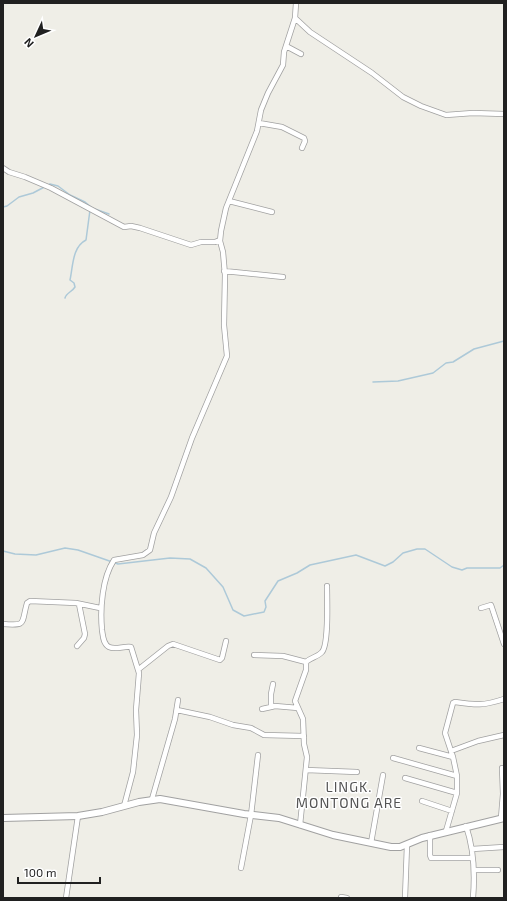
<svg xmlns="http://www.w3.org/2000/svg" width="507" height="901" viewBox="0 0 507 901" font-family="'Exo 2',sans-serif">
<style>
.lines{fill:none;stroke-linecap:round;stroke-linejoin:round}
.stream{stroke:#adc9d8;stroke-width:1.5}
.minor-casing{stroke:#a1a1a1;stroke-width:6}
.tertiary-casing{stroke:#a1a1a1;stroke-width:8}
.minor{stroke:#fff;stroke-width:4.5}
.tertiary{stroke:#fff;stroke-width:6}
.labels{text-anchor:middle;stroke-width:3;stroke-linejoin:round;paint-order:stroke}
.neighbourhood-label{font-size:14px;letter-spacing:1px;fill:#535353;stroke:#fff}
</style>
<rect width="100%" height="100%" fill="#efeee7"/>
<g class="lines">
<path class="stream" d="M3 207 7 206 19 197 33 193 50 184 58 186 70 195 85 202 92 208 109 214
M65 298C66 293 72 292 75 287L74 283 70 280C73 267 72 247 86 240L90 210
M373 382 398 381 433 373 446 363 453 362 474 349 504 341
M3 551 15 554 36 555 65 548 78 550 118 564 170 558 190 559 206 568 223 587 233 610 244 616 264 612 266 607 265 601 278 581 297 573 310 565 356 555 385 566 393 562 403 553 417 549H425L452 567 462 570 467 568H500L504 565"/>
<defs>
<path id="minor" d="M295 18 310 32 372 73 403 97 421 106 446 115 473 113 504 114
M286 46 301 54
M259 123 282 127 304 138 305 141 302 148
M3 168 9 172 25 177 51 188 124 227 131 226 140 228 191 245 201 242H215L220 240
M229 201 272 212
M224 271 283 277
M481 608 491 605 504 644
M3 624C27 626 21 624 27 603L30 601 76 603 100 608
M77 646 84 638 85 634 79 604
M254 655 283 656 306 662
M139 669 168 646 173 644 220 660 222 658 226 641
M273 684 271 694V707L275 706 298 708
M262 709 271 707
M177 710 210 717 233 725 251 728 264 735 304 736
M419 748 453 757
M451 751 478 741 504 735
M393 758 457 776
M306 770 357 772
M405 778 457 793
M152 799 175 719 178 700
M422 801 452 811
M124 806 133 772 137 735 136 710 139 673 131 647C124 646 115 650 109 647 103 644 103 636 102 630 100 609 102 578 114 560L143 555 150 550 154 533 171 497 192 438 227 356 224 325 225 275 223 252 220 241 221 231 226 208 257 131 261 110 268 93 283 65 284 52 295 18 296 3
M501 818 503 794 502 768
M300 825 307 757 304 744 303 719 295 701 306 670V662C311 657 318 657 322 652 329 644 327 599 327 586
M466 826C474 849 475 874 473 898
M446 831 457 793V776L453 757 445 733 453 703 455 702C476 705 483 706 504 699
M430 835V855L431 858H472
M371 843 383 775
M472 849 504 847
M241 868 251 815 258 755
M474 870H498
M341 897 347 898
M66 898 78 816
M405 898 407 845"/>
<path id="tertiary" d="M3 818 78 816 102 812 139 802 160 799 244 814 279 818 333 835 391 847H400L422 838 504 818"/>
</defs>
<use href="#minor" class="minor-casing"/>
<use href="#tertiary" class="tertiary-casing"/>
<use href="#minor" class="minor"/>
<use href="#tertiary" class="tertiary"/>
</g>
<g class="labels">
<g class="neighbourhood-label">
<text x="349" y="792">LINGK.<tspan x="349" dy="16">MONTONG ARE</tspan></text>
</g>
</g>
<rect width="507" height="901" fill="none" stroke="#202020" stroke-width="8"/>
<g transform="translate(36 36) rotate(226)" stroke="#ffffff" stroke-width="3" paint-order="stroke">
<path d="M0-3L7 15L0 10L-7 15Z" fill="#202020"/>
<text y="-6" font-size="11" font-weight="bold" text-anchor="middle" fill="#202020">N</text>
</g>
<path d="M18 877v6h82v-6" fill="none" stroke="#202020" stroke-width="2"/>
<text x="24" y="877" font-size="12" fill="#202020" stroke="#ffffff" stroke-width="3" paint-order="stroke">100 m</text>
</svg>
